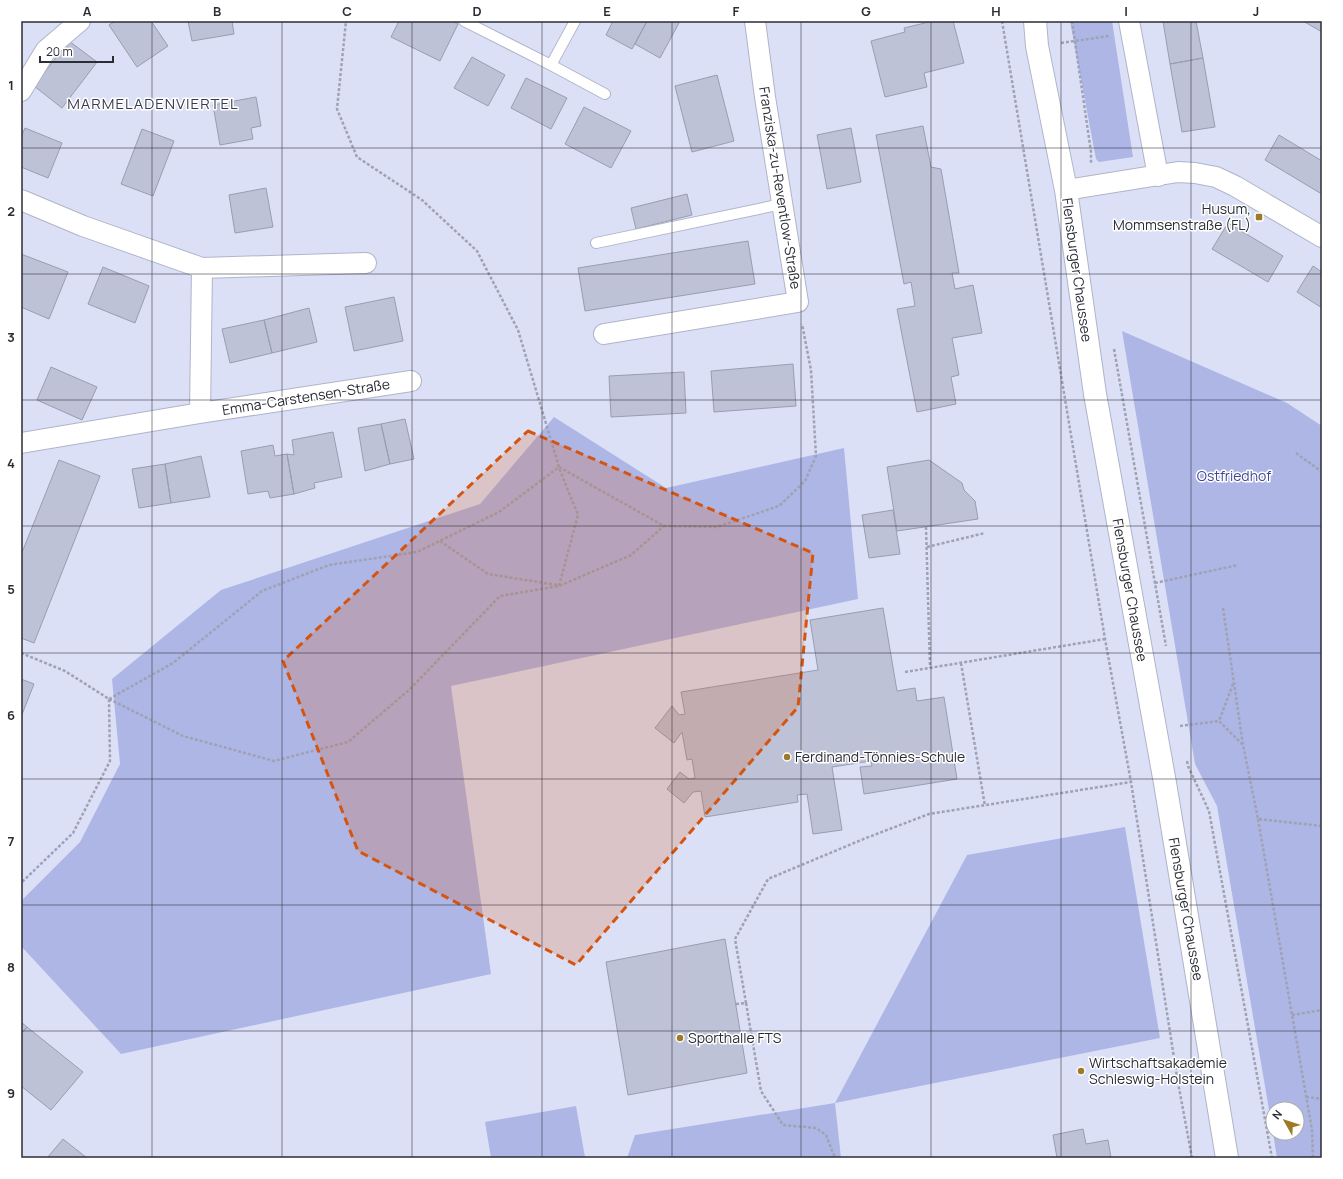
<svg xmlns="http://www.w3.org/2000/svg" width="1343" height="1179" viewBox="0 0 1343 1179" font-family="Manrope,sans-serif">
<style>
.green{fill:#aeb6e6}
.building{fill:#bec2d7;stroke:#999db1}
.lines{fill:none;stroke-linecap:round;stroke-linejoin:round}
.lane-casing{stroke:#b0b4c9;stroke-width:12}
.street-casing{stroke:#b0b4c9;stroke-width:22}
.secondary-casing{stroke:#b0b4c9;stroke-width:24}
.path{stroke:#9fa2b3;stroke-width:2.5;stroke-dasharray:3 2;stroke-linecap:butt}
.lane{stroke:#fff;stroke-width:10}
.street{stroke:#fff;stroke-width:20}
.secondary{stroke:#fff;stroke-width:22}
.marked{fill:#d55510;fill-opacity:0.2;stroke:#d55510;stroke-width:3;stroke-dasharray:8 5;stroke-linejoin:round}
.grid{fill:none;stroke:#2b2d35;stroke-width:1;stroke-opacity:0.55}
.poi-dot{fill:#9d7a26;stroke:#fff;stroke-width:1.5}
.labels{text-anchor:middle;stroke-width:3;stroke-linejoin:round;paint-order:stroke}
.street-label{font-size:14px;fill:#2b2d35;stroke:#fff}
.poi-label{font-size:14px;fill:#2b2d35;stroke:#fff;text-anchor:start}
.park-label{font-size:14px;fill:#444894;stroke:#fff}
.neighbourhood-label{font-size:15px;letter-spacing:1px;fill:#3a3c4e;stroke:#fff}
.neatline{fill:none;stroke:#2b2d35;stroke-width:1.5}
.grid-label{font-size:13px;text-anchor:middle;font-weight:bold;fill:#2b2d35}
</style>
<rect width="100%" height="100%" fill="#dce0f6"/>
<path class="green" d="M1070 21H1112L1133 157 1099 162 1096 159Z
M1122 331 1287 403 1322 426V1158H1277L1273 1133H1297V1109H1273V1133L1217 806 1195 764Z
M554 417 666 488 844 448 858 599 451 686 491 974 121 1054 21 946V901L80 842 120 764 112 679 221 590 480 504Z
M1125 827 1160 1038 835 1103 841 1158H627L635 1135 835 1103 967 855Z
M576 1106 585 1157 491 1158 485 1122Z"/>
<path class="building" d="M115 21H151L168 46 137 67 109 25Z
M188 21H232L234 34 192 41Z
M399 21H452L458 24 440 61 391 37Z
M613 21H647L632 49 606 35Z
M647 21H676L679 23 660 58 635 44Z
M933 21H953L964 63 924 73 927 87 885 97 871 41 905 32 904 28Z
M1163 21H1196L1203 58 1170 64Z
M1303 21H1322V32Z
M69 41 97 62 62 108 34 86Z
M472 57 505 75 488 106 454 88Z
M1203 58 1215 127 1182 132 1170 64Z
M717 75 734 141 692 152 675 86Z
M526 78 567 98 551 129 511 108Z
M256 97 261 126 251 128 253 139 220 145 213 105Z
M584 107 631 131 611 168 565 144Z
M923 126 931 167 941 169 959 273H952L955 289 973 285 982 333 952 338 959 375 951 377 956 404 917 412 897 309 915 306 911 282 904 284 876 135Z
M25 128 62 143 48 178 21 167V137Z
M851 128 861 182 827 189 817 135Z
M142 129 174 141 153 196 121 184Z
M1279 135 1322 161V190L1320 193 1265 160Z
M266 188 273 227 235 233 229 195Z
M687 194 692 215 636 229 631 208Z
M1228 223 1283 256 1268 282 1212 249Z
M748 241 755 284 585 311 578 268Z
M21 254 68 272 49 319 21 307Z
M1313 266 1322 272V308L1297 292Z
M103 267 149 286 135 323 88 304Z
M394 297 403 341 354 351 345 307Z
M309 308 317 342 272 353 264 320Z
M264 320 272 353 230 363 222 329Z
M793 364 796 406 714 412 711 371Z
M51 367 97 387 82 420 37 400Z
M684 372 686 413 611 417 609 376Z
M405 419 414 459 390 464 381 424Z
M381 424 390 464 365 471 358 428Z
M333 432 342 477 314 483 315 488 294 494 287 454 294 455 292 440Z
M273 445 275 456 287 454 294 494 270 498 268 491 248 494 241 451Z
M201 456 210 497 171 503 165 464Z
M59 460 100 476 34 643 21 638V555Z
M929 460 962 483 964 490 975 501 978 519 897 531 887 467Z
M165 464 171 503 139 508 132 469Z
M893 510 900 554 869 558 862 515Z
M883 608 897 691 915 688 917 701 944 697 957 779 864 794 860 767 872 766 871 761 832 767 842 830 813 834 807 794 797 795 798 802 705 817 701 791 693 792 684 803 667 789 680 772 689 779 695 778 692 759 687 760 682 732 674 743 655 728 672 706 679 715 685 714 681 692 818 670 810 620Z
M21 679 34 684 21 717Z
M725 939 747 1073 628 1095 606 962Z
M21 1022 27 1027 21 1034Z
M27 1027 83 1072 51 1110 21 1086V1034Z
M1083 1129 1086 1144 1108 1140 1111 1158H1057L1053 1135Z
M63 1139 87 1158H47Z"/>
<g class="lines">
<defs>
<path id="lane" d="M464 21 551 65 575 21
M551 65 605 94
M596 243 782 204"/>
<path id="street" d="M1129 21 1158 176
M21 91 46 50 80 21
M1066 190 1178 172 1195 173 1216 177 1235 186 1322 237
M21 200 83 226 202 268
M604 334 798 302 765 97 755 21
M200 413 202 268 366 263
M21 443 200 413 411 381"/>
<path id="secondary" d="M1035 21 1037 46 1066 190 1095 394 1165 783 1227 1158"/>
</defs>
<use href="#lane" class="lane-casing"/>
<use href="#street" class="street-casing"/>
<use href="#secondary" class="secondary-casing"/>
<path class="path" d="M1002 21 1105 639 1131 782 1177 1077 1192 1158
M1072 21 1091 152V164
M1061 43 1109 36
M1114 349 1166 646
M1296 453 1322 472
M559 467 664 526 717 527 779 506 805 481 816 456 811 370 802 324
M926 527 930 668
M440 541 488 574 557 585
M927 547 985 533
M1155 583 1238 565
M559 586 578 515 559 468
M1223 608 1243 745 1258 819 1322 826
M21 653 65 671 109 699 110 761 73 833 21 883
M961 663 985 806
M905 672 1105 639
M1233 684 1219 721 1243 745
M109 699 173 663 262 591 329 565 417 552 499 512 559 467 518 330 477 251 422 200 357 157 337 109 346 21
M109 699 183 736 274 761 348 742 409 690 500 596 559 586 631 555 664 526
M1180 726 1219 721
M1187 761 1188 766 1209 811 1272 1158
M1258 819 1312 1130 1313 1158
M746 1003 761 1091 783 1125 816 1128 826 1135 835 1158
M736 1004 746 1003 735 939 768 879 866 838 929 814 1131 782
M1292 1015 1322 1010
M1306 1097 1322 1099"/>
<use href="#lane" class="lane"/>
<use href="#street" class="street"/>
<use href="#secondary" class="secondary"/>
</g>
<path class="marked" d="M528 431 813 553 798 707 576 965 358 851 283 661Z"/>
<path class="grid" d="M152 21V1158M282 21V1158M412 21V1158M542 21V1158M672 21V1158M801 21V1158M931 21V1158M1061 21V1158M1191 21V1158M21 148H1322M21 274H1322M21 400H1322M21 526H1322M21 653H1322M21 779H1322M21 905H1322M21 1031H1322"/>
<g class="poi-dot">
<rect x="1255" y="213" width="8" height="8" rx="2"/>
<circle cx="787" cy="757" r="4"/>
<circle cx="680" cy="1038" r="4"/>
<circle cx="1081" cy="1071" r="4"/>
</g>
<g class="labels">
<g class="street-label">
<text transform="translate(780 188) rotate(81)" y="5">Franziska-zu-Reventlow-Straße</text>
<text transform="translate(1077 270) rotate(82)" y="5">Flensburger Chaussee</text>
<text transform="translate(306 397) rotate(-9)" y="5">Emma-Carstensen-Straße</text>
<text transform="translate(1130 590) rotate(80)" y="5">Flensburger Chaussee</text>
<text transform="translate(1186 909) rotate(80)" y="5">Flensburger Chaussee</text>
</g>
<g class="poi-label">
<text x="1251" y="214" text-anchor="end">Husum,<tspan x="1251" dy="16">Mommsenstraße (FL)</tspan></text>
<text x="795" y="762">Ferdinand-Tönnies-Schule</text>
<text x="688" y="1043">Sporthalle FTS</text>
<text x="1089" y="1068">Wirtschaftsakademie<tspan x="1089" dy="16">Schleswig-Holstein</tspan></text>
</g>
<g class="park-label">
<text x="1234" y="481">Ostfriedhof</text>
</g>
<g class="neighbourhood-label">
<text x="153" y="109">MARMELADENVIERTEL</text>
</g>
</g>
<rect width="1343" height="1179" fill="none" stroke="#ffffff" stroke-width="44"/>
<g transform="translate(1285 1121) rotate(309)"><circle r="19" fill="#ffffff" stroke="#aaabae"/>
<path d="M0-3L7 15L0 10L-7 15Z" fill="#9d7a26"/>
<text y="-6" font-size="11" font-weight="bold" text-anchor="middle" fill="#2b2d35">N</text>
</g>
<path d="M40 56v6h73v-6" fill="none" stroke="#2b2d35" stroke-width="2"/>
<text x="46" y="56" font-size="12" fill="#2b2d35" stroke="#ffffff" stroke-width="3" paint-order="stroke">20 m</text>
<rect x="22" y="22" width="1299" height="1135" class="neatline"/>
<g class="grid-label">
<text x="87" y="16">A</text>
<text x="217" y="16">B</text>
<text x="347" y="16">C</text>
<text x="477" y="16">D</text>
<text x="607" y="16">E</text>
<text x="736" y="16">F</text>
<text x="866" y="16">G</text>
<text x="996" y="16">H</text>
<text x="1126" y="16">I</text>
<text x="1256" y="16">J</text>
<text x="11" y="90">1</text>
<text x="11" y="216">2</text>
<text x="11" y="342">3</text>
<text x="11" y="468">4</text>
<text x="11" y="594">5</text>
<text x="11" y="720">6</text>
<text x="11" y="846">7</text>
<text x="11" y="972">8</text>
<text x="11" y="1098">9</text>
</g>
</svg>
